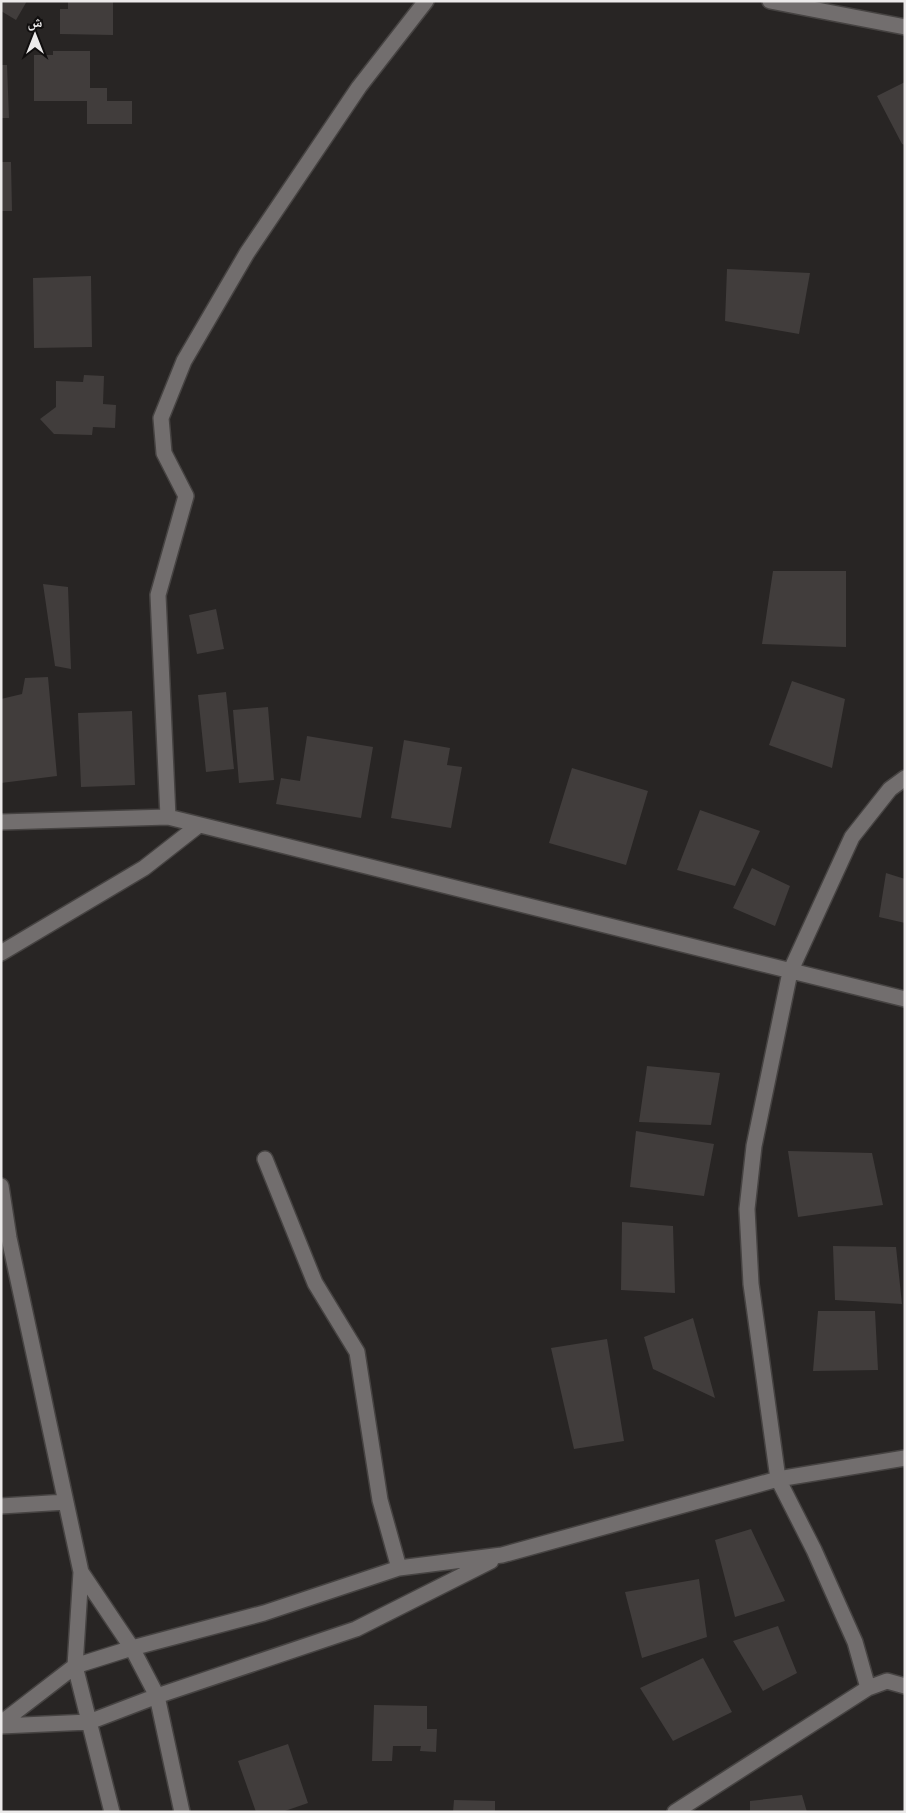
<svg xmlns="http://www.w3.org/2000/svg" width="906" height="1813" viewBox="0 0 906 1813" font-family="Merriweather,'Noto Naskh Arabic',serif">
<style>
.building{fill:#413d3c}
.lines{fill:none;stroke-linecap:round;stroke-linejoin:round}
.minor-casing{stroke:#464342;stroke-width:18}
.minor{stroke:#726e6e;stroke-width:15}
</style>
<rect width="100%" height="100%" fill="#282524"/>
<path class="building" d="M1 1H27L16 20 1 11Z
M68 1H113V35L60 34V9H68Z
M53 51H90V88H107V101H132V124H87V101H34V55H53Z
M1 65H7L9 118H1Z
M905 82V145L902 144 877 96Z
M1 162H11L12 211H1Z
M727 269 810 273 799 334 725 321Z
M91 276 92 347 34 348 33 278Z
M84 375 104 376 103 404 116 405 115 428 93 427 92 435 54 434 40 419 56 407V381L83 382Z
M773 571H846V647L762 644Z
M43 584 68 587 71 669 55 666Z
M216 609 224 649 197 654 189 615Z
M48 677 57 776 1 783V699L22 694 25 678Z
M792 681 845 699 832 768 769 745Z
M226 692 234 769 206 772 198 695Z
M268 707 274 780 239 783 233 710Z
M132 711 135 785 81 787 78 713Z
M307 736 373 747 361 818 276 804 281 778 300 781Z
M404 740 450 748 447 765 462 767 451 828 391 818Z
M572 768 648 791 626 865 549 843Z
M700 810 760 831 735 886 677 870Z
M752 868 790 886 775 926 733 908Z
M886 873 905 879V923L879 917Z
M647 1066 720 1073 711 1125 639 1122Z
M636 1131 714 1144 704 1196 630 1187Z
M788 1151 872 1153 883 1205 798 1217Z
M622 1222 673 1226 675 1293 621 1290Z
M833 1246 896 1247 902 1304 835 1300Z
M818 1311H875L878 1370 813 1371Z
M693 1318 715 1398 653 1369 644 1337Z
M607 1339 624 1441 574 1449 551 1348Z
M751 1529 785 1601 735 1617 715 1540Z
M699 1579 707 1637 642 1658 625 1592Z
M778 1626 797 1673 763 1691 733 1641Z
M703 1658 732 1712 673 1741 640 1688Z
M374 1705 427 1706V1729H437L436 1752 420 1751 421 1746H393L392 1761H372Z
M288 1744 308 1803 282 1812H256L238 1761Z
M802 1795 807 1812H750V1801Z
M454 1800 495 1801V1812H453Z"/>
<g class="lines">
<defs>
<path id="minor" d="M770 1 905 27
M168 817 158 595 186 496 164 453 161 418 184 361 247 253 359 87 426 1
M1 822 168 817 905 999
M1 953 144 868 199 825
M265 1159 315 1283 357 1352 380 1500 399 1568
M1 1186 9 1238 81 1572 75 1666 112 1812
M1 1506 66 1502
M81 1572 132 1648 157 1696 182 1812
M868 1688 855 1642 814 1550 778 1479 751 1284 747 1209 754 1146 790 972 852 837 890 789 905 778
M1 1723 75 1666 132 1648 264 1613 399 1568 502 1555 778 1479 905 1458
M1 1726 89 1722 157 1696 356 1629 491 1561
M675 1812 868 1688 887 1681 905 1686"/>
</defs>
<use href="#minor" class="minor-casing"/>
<use href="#minor" class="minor"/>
</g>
<rect width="906" height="1813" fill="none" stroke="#eceaea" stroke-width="5"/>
<g transform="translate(35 35)" stroke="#100e0e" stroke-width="4" paint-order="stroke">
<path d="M0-4L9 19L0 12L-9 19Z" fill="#eceaea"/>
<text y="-8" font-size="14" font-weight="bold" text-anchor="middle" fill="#eceaea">ش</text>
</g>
</svg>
